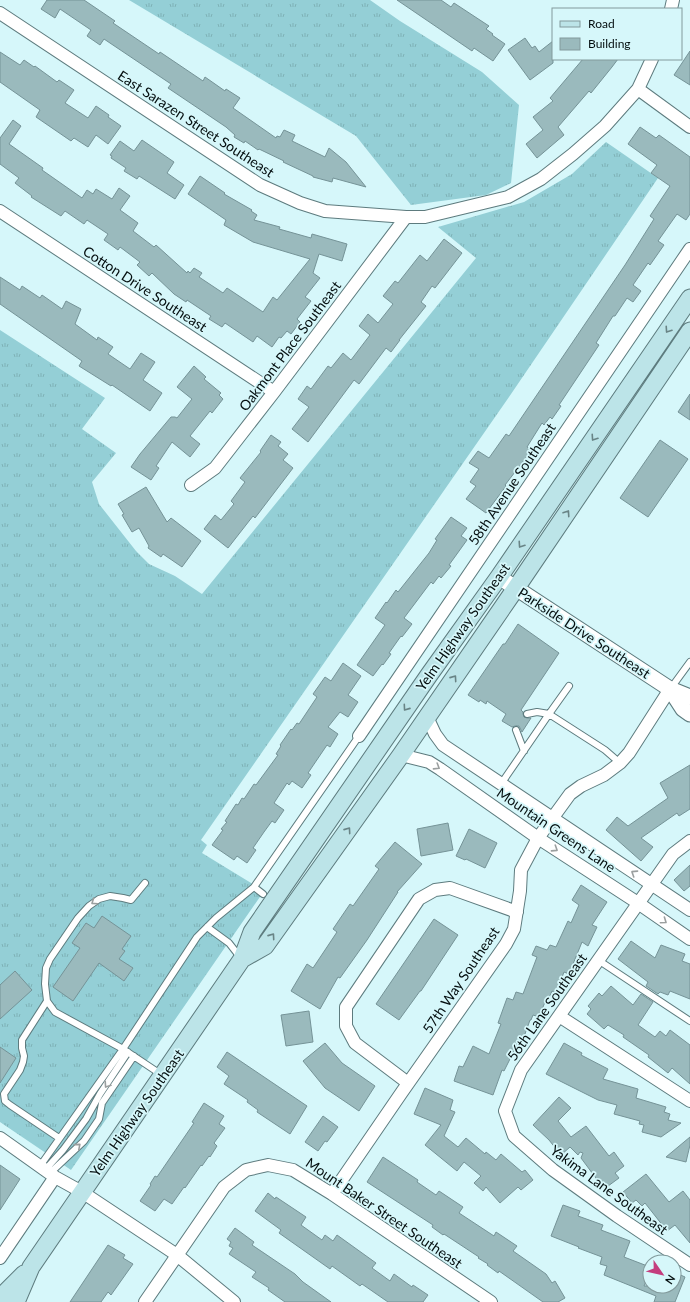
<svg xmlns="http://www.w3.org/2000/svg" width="690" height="1302" viewBox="0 0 690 1302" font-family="Lato,sans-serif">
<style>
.grass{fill:url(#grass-tufts)}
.building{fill:#9ababd;stroke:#759397}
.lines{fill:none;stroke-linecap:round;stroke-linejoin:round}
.service-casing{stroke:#5d7b7e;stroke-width:8}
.minor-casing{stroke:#5d7b7e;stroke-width:14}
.tertiary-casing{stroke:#5d7b7e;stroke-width:17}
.secondary-casing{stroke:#5d7b7e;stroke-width:19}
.service{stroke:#fff;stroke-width:6}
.minor{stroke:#fff;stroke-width:12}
.tertiary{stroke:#fff;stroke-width:15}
.secondary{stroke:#bce4e8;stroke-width:17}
.oneway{stroke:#698486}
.oneway2{stroke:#9b9f9f}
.labels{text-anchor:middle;stroke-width:3.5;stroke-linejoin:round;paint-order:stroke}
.street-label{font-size:14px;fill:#040e0f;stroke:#d6f7fa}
</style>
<defs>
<pattern id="grass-tufts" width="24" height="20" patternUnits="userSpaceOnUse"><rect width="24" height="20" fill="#94cfd6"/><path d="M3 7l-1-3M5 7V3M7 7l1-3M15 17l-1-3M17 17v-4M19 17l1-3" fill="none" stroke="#7eb1b6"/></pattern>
</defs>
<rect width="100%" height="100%" fill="#d6f7fa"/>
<path class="grass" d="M129 0H370L400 21 482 72 519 105 511 183 486 195 411 205 356 136Z
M606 142 658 178 509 397 201 840 207 845 202 853 264 891 71 1170 0 1122V330L105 398 82 429 116 453 92 482 99 504 136 551 149 564 175 576 202 594 476 258 438 227 524 202 572 174Z"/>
<path class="building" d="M47 0H84L115 21 113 23 159 54 160 52 203 81 205 77 225 91 226 89 240 98 233 108 276 138 277 136 280 137 284 130 295 135 292 141 325 157 329 148 346 162 366 187 333 178 332 182 313 177V176L283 162 284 161 259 149 258 150 245 141 244 143 234 137 235 135 226 127 168 88 171 84 104 39 100 45 87 36 91 30 60 9 55 18 41 9Z
M397 0H441L451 7 454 3 489 26 486 29 493 34 492 35 505 44 493 61 474 48 472 51Z
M525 38 532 48 535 46 539 52 553 41V63L530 80 508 50Z
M690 51V85L674 75Z
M0 52 20 65 24 60 34 67 35 66 57 82 59 80 74 90 65 103 88 118 96 106 109 115 108 117 121 126 108 144 96 135 88 147 74 138 71 141 36 117 40 110 0 82Z
M583 59H618L612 67 591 93 589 91 558 127 564 135 537 158 526 144 543 130 533 117 553 101 550 98Z
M13 120 21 126 9 144 43 168 42 170 82 198 87 190 93 194 96 189 112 199 119 188 130 196 120 210 138 223 133 231 154 247 156 245 187 273 188 271 190 273 194 268 202 273 199 277 223 293 227 288 263 312 273 297 277 300 310 259 253 242 224 225 226 220 188 194 200 176 225 193 224 194 252 210 251 211 257 215 254 220 280 227 279 229 311 238 312 234 347 244 342 261 319 254 313 273 320 278 305 297 311 301 297 319 300 322 291 334 287 331 281 338 279 337 272 347 257 336 253 342 225 323 222 327 209 319 211 316 187 300 186 302 174 294 152 273 149 276 137 265 140 262 120 247 118 250 104 240 108 234 87 220 84 224 65 211 61 216 31 197 32 196 15 183 19 178 0 164V138Z
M640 127 656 138 659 135 690 157V214L686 220 677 214 658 241 664 245 650 265 648 263 633 285 641 291 633 302 627 298 615 316H613L596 343 599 345 559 405 561 406 552 419 550 417 544 425 542 423 527 447 532 450 505 485 506 486 486 513 466 499 476 486 470 482 479 469 469 463 478 451 489 458 506 434 509 436 625 265 654 219 650 216 670 186 651 173 657 165 628 144Z
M142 140 174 162 167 173 184 185 175 199 139 176 137 179 124 171 126 168 111 158 112 156 110 155 120 141 134 151Z
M444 239 462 253 435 288 432 286 421 302 426 306 399 340H400L391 352 386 348 359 384 354 380 308 442 292 429 309 407 298 399 307 386 311 389 328 366 331 368 343 353 351 360 370 335 359 326 368 314 378 323 393 304 383 296 395 281 398 283 420 255 427 261Z
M0 277 20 290 22 286 40 298 42 295 62 309 66 301 81 309 75 324 97 340 98 337 113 347 108 354 130 369 141 353 155 362 143 380 162 393 150 411 112 385 111 386 79 366 82 361 0 304Z
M194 366 206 377 204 379 221 393 219 395 223 399 212 413 210 411 190 436 200 444 190 457 172 442 156 466 159 468 151 480 131 467 140 454 171 417H175L177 418 192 399 177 387Z
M690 394V420L678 412Z
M271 435 281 442 278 446 288 454 283 460 293 468 255 518 253 516 228 548 204 529 215 515 221 520 234 504 231 501 245 482 240 478 261 452 260 451Z
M660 440 688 459 648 517 620 498Z
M146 487 167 522 171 518 201 541 182 567 163 554 161 557 148 548 149 546 139 528 132 532 122 515 124 514 118 504Z
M451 517 467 528 461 536 467 540 449 565 451 566 441 578 439 576 433 584 431 582 404 618 412 624 402 637 401 636 389 653 391 654 383 665 382 664 373 676 357 665 385 625 375 618 386 602 387 603 396 590 398 592 429 553 437 540 435 539Z
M518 624 559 653 521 710 523 712V714L524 717 527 718H531L522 732 519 726H515L512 727 502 721 506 714 487 701 486 704 480 700 479 702 468 695 503 644H505Z
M343 663 361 676 348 695 358 702 348 717 340 712 328 727 338 734 330 747 327 745 308 773 311 775 302 788 292 781 289 785 287 783 274 803 284 810 275 823 272 821 264 832 253 848 256 850 247 863 237 856 234 860 212 845 223 830 221 829 227 822 225 821 236 804 238 805 242 798 244 799 254 784 256 785 278 755 276 754 281 746 280 745 291 729 292 730 297 723 299 724 317 697 313 694 325 677 331 681Z
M690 765V809L679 816 677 813 641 838 653 847 641 861 606 830 617 817 628 826 668 798 660 783Z
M448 823 453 850 421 856 417 829Z
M469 829 497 843 485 868 466 859 465 860 456 856Z
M395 842 422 864 397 892H398L367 940 340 978 338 977 320 1009 291 991 307 964 313 968 337 932 333 929 350 904 353 906 379 869 375 866Z
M690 865V886L684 891 674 880Z
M581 885 607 902 592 925 597 927 588 946 582 942 569 974 564 972 556 993 552 991 549 998 547 997 539 1017 533 1015 531 1020H530L520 1048 516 1047 504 1071 502 1070 493 1095 454 1081 459 1066 463 1067 473 1046 489 1054 501 1024 498 1023 507 998 513 1000 516 992 523 994 537 957 532 955 536 946 547 950 550 945 556 947 568 921 571 923 579 905 572 900Z
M102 916 131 936 122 949 125 951 119 959 133 968 124 981 99 963 73 1001 53 987 80 948 72 943 86 923 94 928Z
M434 919 458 935 421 991H420L399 1020 376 1004Z
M631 941 655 958 661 945 685 954 682 961 690 964V999L670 991 668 995 660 992 658 994 646 986 648 982 618 959Z
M15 971 32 990 0 1019V985Z
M611 986 633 1005 641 994 653 1002 638 1025 655 1037 660 1031 666 1036 670 1030 690 1045V1084L672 1068 668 1073 648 1057 649 1055 623 1037 624 1035 608 1025 604 1029 587 1014 591 1009 588 1006 599 993 602 996Z
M309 1011 313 1042 286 1046 281 1015Z
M325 1043 342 1063 375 1086 359 1111 325 1088 303 1061Z
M564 1043 582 1053 581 1055 608 1069 603 1079 638 1089 636 1098 666 1107 664 1112 670 1114 668 1120 681 1123 661 1137 642 1132 644 1125 639 1124 640 1121 614 1114 617 1105 598 1100 546 1074Z
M0 1047 16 1058 0 1083Z
M227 1052 307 1106 290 1134 257 1112 258 1110 247 1102 248 1100 224 1084 229 1076 217 1067Z
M425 1088 453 1100 450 1110 455 1112 444 1136 458 1147 466 1138 485 1154 486 1152 496 1160 501 1154 522 1172 525 1170 533 1180 521 1190 518 1187 500 1203 486 1187 483 1191 474 1183 481 1176 464 1162 457 1171 425 1145 441 1125 414 1114Z
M559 1097 571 1108 558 1121 571 1137 586 1126 609 1156 614 1152 624 1166 615 1173 619 1178 604 1189 581 1158 583 1153 580 1152 578 1155 570 1147 561 1155 549 1140 533 1125Z
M204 1103 224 1116 219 1124 225 1128 214 1143 217 1146 210 1157 209 1156 202 1166 201 1165 185 1188 184 1187 172 1204 164 1199 155 1211 140 1201 151 1185 150 1184 155 1176 157 1177 194 1123 192 1122Z
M323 1116 338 1127 327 1142 325 1141 318 1151 305 1142Z
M690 1137V1145L686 1162 666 1157Z
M383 1157 418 1180 417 1182 436 1195 439 1191 463 1207 459 1213 494 1236 496 1232 517 1246 513 1251 546 1274 552 1283 555 1281 565 1298 558 1302H543L499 1271 498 1273 487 1265 488 1264 478 1258 479 1257 444 1234 443 1235 432 1227 433 1225 367 1182Z
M0 1165 20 1179 0 1210Z
M646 1174 669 1202 683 1191 690 1200V1243L675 1225 667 1231 645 1203 642 1206 636 1200 632 1203 623 1192Z
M268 1193 275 1199 276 1197 306 1217 301 1225 322 1240 325 1235 333 1241 337 1235 376 1263 372 1268 390 1281 394 1274 412 1287 413 1285 428 1295 423 1302H388L362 1284 360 1286 332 1266 330 1269 279 1233 281 1230 255 1211Z
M563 1205 580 1211 578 1216 603 1225 601 1230 630 1241 624 1257 650 1267V1273L644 1286H674V1272L685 1277 675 1302H654L656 1296 604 1275 607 1266 600 1264 602 1257 578 1248 579 1247 551 1236Z
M235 1228 254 1242 252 1245 295 1274 303 1282 331 1302H285L268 1290 269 1288 252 1277 256 1272 229 1254 233 1248 229 1246 231 1242 227 1239Z
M108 1245 125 1255 123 1258 133 1264 111 1295 108 1292 101 1302H70Z"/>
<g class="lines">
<defs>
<path id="service" d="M569 686 549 714 605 750 620 763
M671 688 690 662
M516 730 524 751
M501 784 549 714 537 712 527 714
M145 883 131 900 123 898 110 896 99 899 89 906 78 918 50 959 46 968 45 984 47 1001 55 1012 123 1049 162 1075
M254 887 359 736
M207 927 229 943 240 957
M598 960 690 1021
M47 1001 22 1040V1048L24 1056 23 1062 20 1070 4 1094 5 1101 10 1105 59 1138
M40 1166 123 1049 197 937 216 918 254 887 263 894
M45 1170 63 1150 86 1119 100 1094 128 1052
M50 1173 84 1141 99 1119 102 1103 134 1056"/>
<path id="minor" d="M671 9 673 0
M0 13 260 185 300 203 325 211 406 217H425L508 197 541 179 573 154 605 126 638 89 652 59
M638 89 690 127
M0 211 274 392
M191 485 215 468 274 392 406 217
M427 717 435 734 443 745 690 910
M359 736 690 249
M401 755 429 762 440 769 538 838 638 903 690 939
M690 841 673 854 521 1070 505 1111 514 1136 553 1170 617 1216 690 1265
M559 1016 690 1101
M408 1083 355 1043 346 1026V1007L419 899 435 890 450 888 517 912
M0 1138 55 1177 82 1192 177 1255 234 1302
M332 1194 402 1092 506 944 514 929 520 891 521 870 538 838 570 794 581 786 604 775 620 763 629 753 670 689
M0 1258 55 1177
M145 1302 224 1187 246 1170 268 1165 293 1170 332 1194 491 1302"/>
<path id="tertiary" d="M499 577 670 689 690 697
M670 689 683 709 690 714"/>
<path id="secondary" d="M242 959 265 946 401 755 516 588 690 331
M0 1298 24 1274
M16 1302 31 1267 242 959 252 932 429 675 499 577 690 298"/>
</defs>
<use href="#service" class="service-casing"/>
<use href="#minor" class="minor-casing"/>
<use href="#tertiary" class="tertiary-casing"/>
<use href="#secondary" class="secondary-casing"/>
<use href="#service" class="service"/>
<use href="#minor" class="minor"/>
<use href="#tertiary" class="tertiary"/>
<use href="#secondary" class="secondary"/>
</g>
<defs><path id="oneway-chevron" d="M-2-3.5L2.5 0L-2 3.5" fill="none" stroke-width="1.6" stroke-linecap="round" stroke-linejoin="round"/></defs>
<g class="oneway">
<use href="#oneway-chevron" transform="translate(668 330) rotate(124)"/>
<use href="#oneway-chevron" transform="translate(594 438) rotate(124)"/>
<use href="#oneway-chevron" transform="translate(567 513) rotate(-56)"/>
<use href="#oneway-chevron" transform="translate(521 545) rotate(124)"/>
<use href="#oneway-chevron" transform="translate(454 678) rotate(-55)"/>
<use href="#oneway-chevron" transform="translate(406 708) rotate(125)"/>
<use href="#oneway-chevron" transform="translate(348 830) rotate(-55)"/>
<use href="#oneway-chevron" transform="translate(272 936) rotate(-55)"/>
</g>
<g class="oneway2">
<use href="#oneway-chevron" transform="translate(437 767) rotate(32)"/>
<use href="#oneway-chevron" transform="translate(555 849) rotate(33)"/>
<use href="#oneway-chevron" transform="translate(634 873) rotate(-147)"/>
<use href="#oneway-chevron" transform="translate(94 902) rotate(146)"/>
<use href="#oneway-chevron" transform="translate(664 921) rotate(35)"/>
<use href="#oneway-chevron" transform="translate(107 1085) rotate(124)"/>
<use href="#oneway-chevron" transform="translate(78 1146) rotate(-41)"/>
</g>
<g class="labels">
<g class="street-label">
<text transform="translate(196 124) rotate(33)" y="5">East Sarazen Street Southeast</text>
<text transform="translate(145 289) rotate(33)" y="5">Cotton Drive Southeast</text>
<text transform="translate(290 346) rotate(-53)" y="5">Oakmont Place Southeast</text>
<text transform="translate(512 484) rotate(-56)" y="5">58th Avenue Southeast</text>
<text transform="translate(463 627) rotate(-55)" y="5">Yelm Highway Southeast</text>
<text transform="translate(584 633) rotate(33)" y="5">Parkside Drive Southeast</text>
<text transform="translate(556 830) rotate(34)" y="5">Mountain Greens Lane</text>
<text transform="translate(461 980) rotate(-56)" y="5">57th Way Southeast</text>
<text transform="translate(547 1007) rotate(-55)" y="5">56th Lane Southeast</text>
<text transform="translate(137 1113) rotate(-55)" y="5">Yelm Highway Southeast</text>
<text transform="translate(609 1190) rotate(36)" y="5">Yakima Lane Southeast</text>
<text transform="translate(384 1213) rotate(34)" y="5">Mount Baker Street Southeast</text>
</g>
</g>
<rect x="552" y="8" width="130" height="52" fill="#d6f7fa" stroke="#829a9c"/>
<rect x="560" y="21" width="20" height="6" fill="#bce4e8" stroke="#829a9c"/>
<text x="588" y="28" font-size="12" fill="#040e0f">Road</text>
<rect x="560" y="38" width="20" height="12" fill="#9ababd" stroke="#829a9c"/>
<text x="588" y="48" font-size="12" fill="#040e0f">Building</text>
<g transform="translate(662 1274) rotate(124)"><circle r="19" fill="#d6f7fa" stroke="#829a9c"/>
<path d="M0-3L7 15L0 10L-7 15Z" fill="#c43d7e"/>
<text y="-6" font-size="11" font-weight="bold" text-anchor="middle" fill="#040e0f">N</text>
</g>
</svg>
